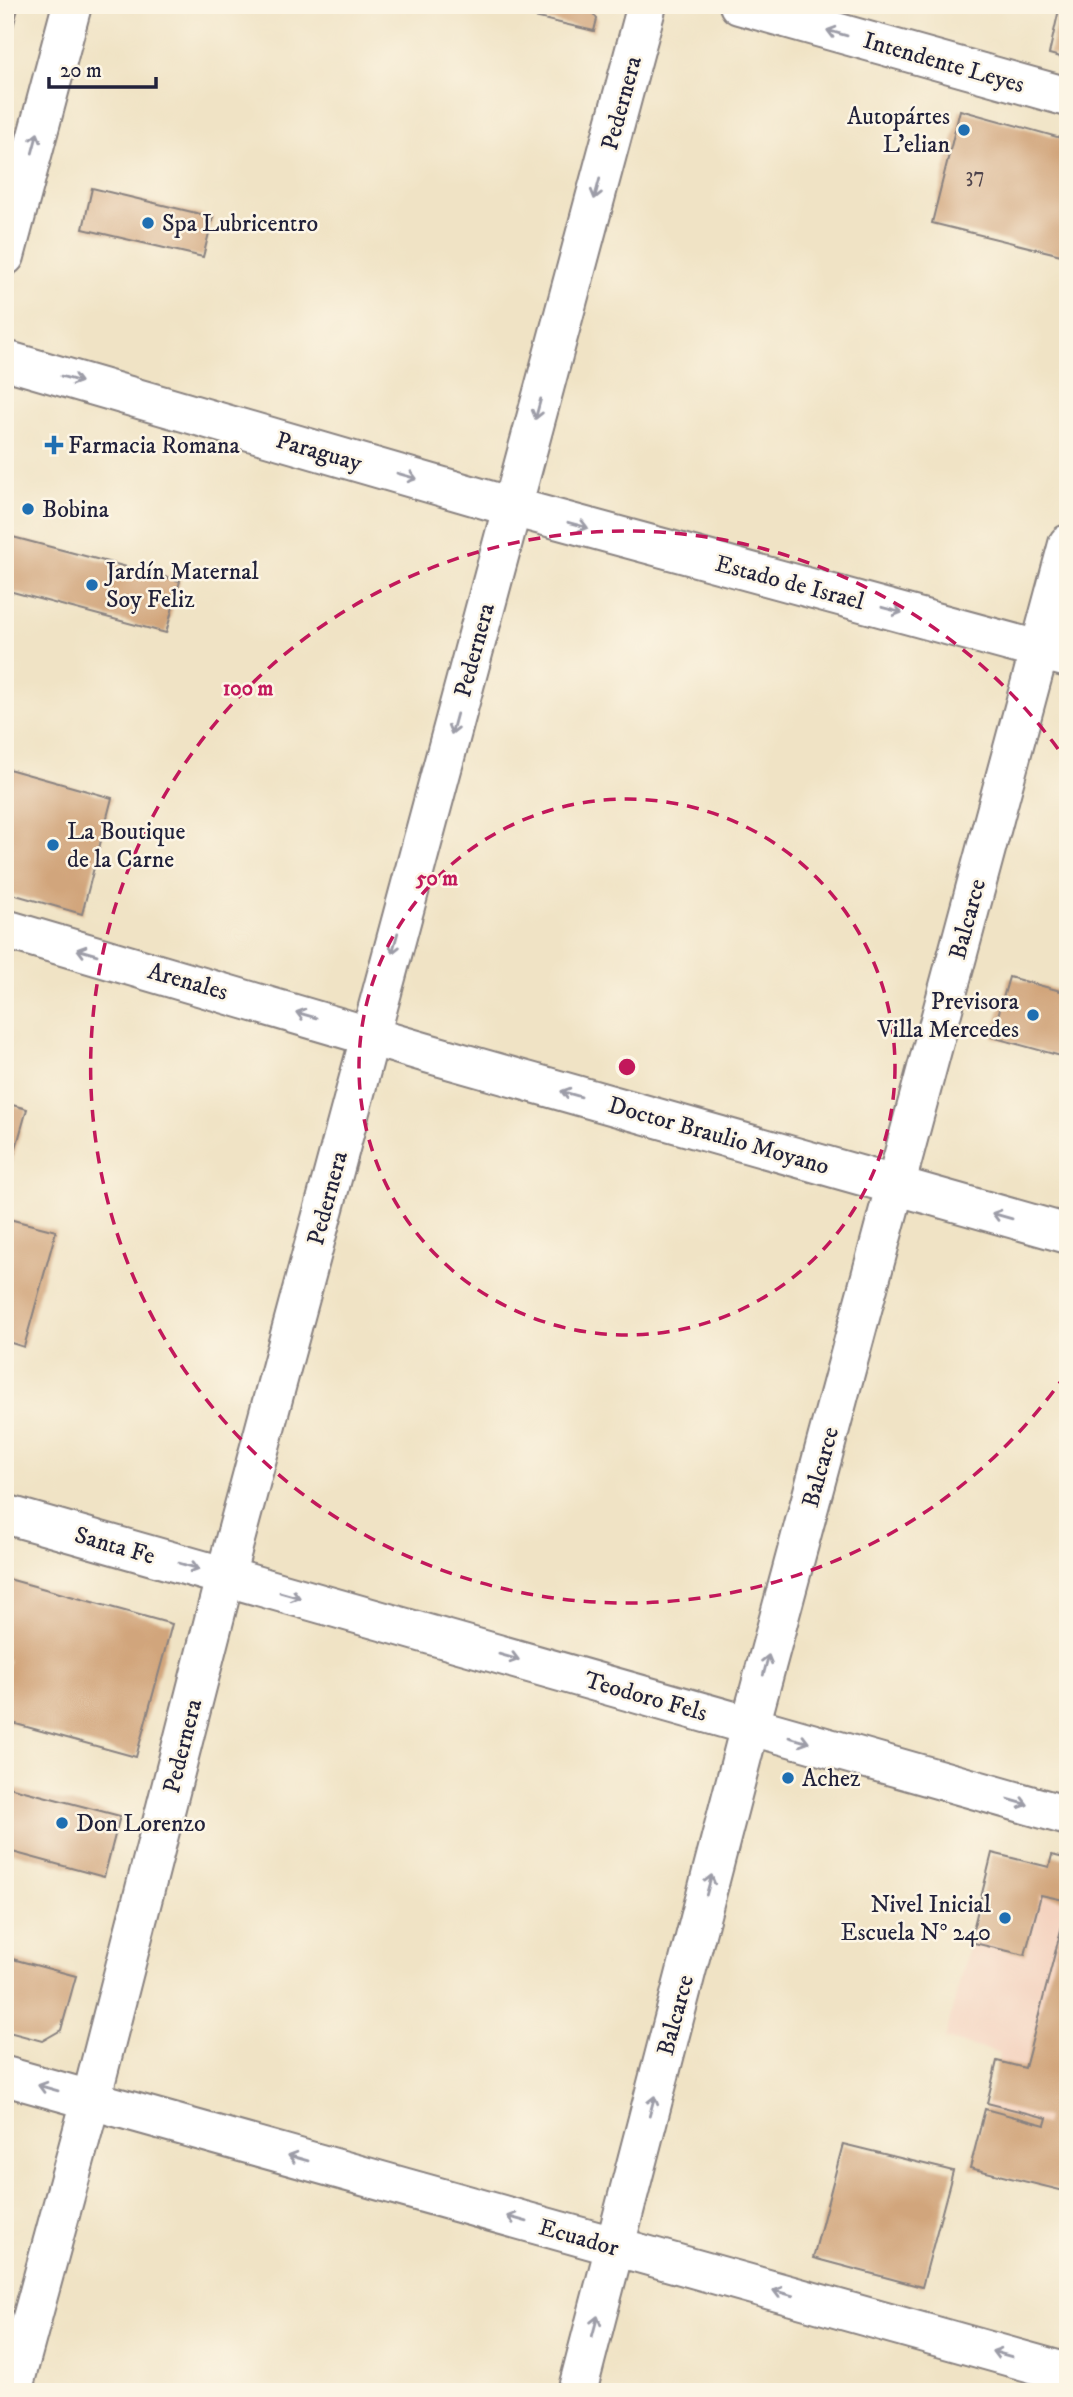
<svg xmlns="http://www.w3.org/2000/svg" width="1073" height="2397" viewBox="0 0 1073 2397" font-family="'IM FELL DW Pica',serif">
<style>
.built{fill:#f4d3c0}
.building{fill:#d1a57b}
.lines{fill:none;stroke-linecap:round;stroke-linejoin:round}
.street-casing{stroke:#898280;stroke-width:42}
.secondary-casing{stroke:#898280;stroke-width:42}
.street{stroke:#fff;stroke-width:38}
.secondary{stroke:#fff;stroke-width:38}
.oneway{stroke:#9c9ca7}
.ring{fill:none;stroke:#c2185b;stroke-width:3.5;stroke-dasharray:12 9}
.poi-dot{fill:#1f6fb2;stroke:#fcf5e5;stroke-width:2.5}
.labels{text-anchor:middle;stroke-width:5;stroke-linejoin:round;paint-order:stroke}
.number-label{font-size:21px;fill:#4e434b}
.street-label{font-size:24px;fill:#22223b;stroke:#fcf5e5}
.poi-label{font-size:24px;fill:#22223b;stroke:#fcf5e5;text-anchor:start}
.centre{fill:#c2185b;stroke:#fcf5e5;stroke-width:3.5}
.ring-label{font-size:21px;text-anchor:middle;font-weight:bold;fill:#c2185b;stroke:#fcf5e5;stroke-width:5;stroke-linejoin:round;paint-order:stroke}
</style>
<rect width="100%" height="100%" fill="#fcf5e5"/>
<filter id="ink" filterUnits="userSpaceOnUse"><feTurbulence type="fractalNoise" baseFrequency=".0143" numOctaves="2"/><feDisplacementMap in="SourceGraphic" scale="14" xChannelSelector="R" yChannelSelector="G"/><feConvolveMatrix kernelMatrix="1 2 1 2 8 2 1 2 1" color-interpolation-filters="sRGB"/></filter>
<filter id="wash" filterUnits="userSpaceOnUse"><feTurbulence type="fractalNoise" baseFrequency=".00686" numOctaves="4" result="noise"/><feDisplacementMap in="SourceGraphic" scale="28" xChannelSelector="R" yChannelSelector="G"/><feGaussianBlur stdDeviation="1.57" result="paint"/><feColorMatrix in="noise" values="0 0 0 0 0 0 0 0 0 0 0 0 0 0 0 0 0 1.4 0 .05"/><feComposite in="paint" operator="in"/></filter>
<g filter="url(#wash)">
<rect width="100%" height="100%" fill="#f0e3c5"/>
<path class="built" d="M992 1853 1048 1867 1052 1855 1068 1859V2192L970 2168 1000 2053 945 2039Z"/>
<g id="blocks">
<path class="building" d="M5 5H19L6 53H5Z
M528 5H587L597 19 594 31 526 15Z
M1060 5H1068V59L1049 54Z
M960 110 1068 140V244L1065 256 932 223Z
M92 188 213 217 203 257 83 229Z
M9 536 180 581 166 633 5 590V552Z
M5 768 112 798 82 914 5 892Z
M1009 977 1068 993V1058L992 1037Z
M5 1103 27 1109 6 1183H5Z
M5 1218 56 1231 24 1347 5 1341Z
M5 1578 172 1624 136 1757 5 1721 8 1660 5 1659Z
M5 1786 120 1816 104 1877 5 1850Z
M992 1853 1049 1867 1052 1855 1068 1859V1901L1041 1895 1025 1955 970 1942Z
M1068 1903V2192L970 2168 985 2109 1045 2125 1047 2118 987 2103 997 2061 1025 2068Z
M5 1957 76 1976 61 2030 42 2041 5 2031Z
M843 2144 953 2171 922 2287 813 2258Z"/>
</g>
</g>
<g filter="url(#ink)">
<use href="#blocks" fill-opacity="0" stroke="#898280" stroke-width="2"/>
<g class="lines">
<defs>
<path id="street" d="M739 5 1068 97
M5 360 512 507 1068 658
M5 929 427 1053 1068 1234
M5 1514 1068 1816
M5 2076 1068 2373
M577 2392 750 1726 1068 544"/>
<path id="secondary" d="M5 256 72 5
M12 2392 91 2100 225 1577 647 5"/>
</defs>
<use href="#street" class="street-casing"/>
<use href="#secondary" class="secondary-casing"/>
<use href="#street" class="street"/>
<use href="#secondary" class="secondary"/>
</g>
<defs><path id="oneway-shaft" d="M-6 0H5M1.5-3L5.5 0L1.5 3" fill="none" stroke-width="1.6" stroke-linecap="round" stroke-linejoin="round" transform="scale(1.75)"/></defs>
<g class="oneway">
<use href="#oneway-shaft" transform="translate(837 33) rotate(-164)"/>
<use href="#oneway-shaft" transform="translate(35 143) rotate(-75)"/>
<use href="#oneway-shaft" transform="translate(597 189) rotate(105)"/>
<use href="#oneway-shaft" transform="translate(71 379) rotate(16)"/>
<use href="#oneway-shaft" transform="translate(538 409) rotate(105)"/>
<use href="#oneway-shaft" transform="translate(407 476) rotate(16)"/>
<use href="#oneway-shaft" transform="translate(578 525) rotate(15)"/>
<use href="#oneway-shaft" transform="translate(892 610) rotate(15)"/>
<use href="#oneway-shaft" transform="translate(454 724) rotate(105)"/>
<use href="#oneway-shaft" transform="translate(395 943) rotate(105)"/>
<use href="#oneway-shaft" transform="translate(87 952) rotate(-164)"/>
<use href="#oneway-shaft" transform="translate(306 1015) rotate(-164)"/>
<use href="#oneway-shaft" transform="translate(571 1094) rotate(-164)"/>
<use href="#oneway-shaft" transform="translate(1002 1216) rotate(-164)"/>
<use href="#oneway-shaft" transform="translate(189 1566) rotate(16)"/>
<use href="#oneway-shaft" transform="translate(290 1595) rotate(16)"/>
<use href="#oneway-shaft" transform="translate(509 1657) rotate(16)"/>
<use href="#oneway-shaft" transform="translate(766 1665) rotate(-75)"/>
<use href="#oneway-shaft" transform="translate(799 1740) rotate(16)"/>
<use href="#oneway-shaft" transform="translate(1018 1802) rotate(16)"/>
<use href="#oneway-shaft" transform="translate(709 1885) rotate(-75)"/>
<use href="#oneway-shaft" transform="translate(48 2088) rotate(-164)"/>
<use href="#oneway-shaft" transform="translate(652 2106) rotate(-75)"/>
<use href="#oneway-shaft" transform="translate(298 2158) rotate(-164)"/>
<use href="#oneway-shaft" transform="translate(517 2219) rotate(-164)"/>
<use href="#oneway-shaft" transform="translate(783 2293) rotate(-164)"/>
<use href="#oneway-shaft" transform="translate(595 2326) rotate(-75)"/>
<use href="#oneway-shaft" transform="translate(1002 2354) rotate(-164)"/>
</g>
</g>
<g class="ring">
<circle cx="627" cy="1067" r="268"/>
<path d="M1066 1374A536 536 0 1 1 1066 760"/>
</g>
<g class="poi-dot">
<circle cx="964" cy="130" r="7"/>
<circle cx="148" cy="223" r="7"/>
<path d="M50.5 434.5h7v7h7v7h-7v7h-7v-7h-7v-7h7z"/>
<circle cx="28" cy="509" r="7"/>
<circle cx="92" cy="585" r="7"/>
<circle cx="53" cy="845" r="7"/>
<circle cx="1033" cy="1015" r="7"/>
<circle cx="788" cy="1778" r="7"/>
<circle cx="62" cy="1823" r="7"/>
<circle cx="1005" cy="1918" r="7"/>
</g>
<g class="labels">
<g class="number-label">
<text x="975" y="182">37</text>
</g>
<g class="street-label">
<text transform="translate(944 62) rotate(16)" y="8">Intendente Leyes</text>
<text transform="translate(621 103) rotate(-75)" y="8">Pedernera</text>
<text transform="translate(319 451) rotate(16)" y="8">Paraguay</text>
<text transform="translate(790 582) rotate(15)" y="8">Estado de Israel</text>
<text transform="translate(474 650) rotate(-75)" y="8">Pedernera</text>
<text transform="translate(967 919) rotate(-75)" y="8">Balcarce</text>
<text transform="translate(188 981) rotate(16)" y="8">Arenales</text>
<text transform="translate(719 1135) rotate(16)" y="8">Doctor Braulio Moyano</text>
<text transform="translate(327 1198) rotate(-75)" y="8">Pedernera</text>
<text transform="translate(820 1467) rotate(-75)" y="8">Balcarce</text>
<text transform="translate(115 1545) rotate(16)" y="8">Santa Fe</text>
<text transform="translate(646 1696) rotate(16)" y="8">Teodoro Fels</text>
<text transform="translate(182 1746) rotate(-76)" y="8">Pedernera</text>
<text transform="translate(675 2015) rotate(-75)" y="8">Balcarce</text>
<text transform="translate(579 2237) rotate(16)" y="8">Ecuador</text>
</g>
<g class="poi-label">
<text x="950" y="124" text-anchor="end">Autopártes<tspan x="950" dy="28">L'elian</tspan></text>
<text x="162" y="231">Spa Lubricentro</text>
<text x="68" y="453">Farmacia Romana</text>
<text x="42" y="517">Bobina</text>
<text x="106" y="579">Jardín Maternal<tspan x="106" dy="28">Soy Feliz</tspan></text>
<text x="67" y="839">La Boutique<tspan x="67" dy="28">de la Carne</tspan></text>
<text x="1019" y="1009" text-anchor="end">Previsora<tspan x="1019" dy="28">Villa Mercedes</tspan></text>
<text x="802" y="1786">Achez</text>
<text x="76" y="1831">Don Lorenzo</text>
<text x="991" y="1912" text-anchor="end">Nivel Inicial<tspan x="991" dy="28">Escuela N° 240</tspan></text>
</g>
</g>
<circle cx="627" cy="1067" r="10" class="centre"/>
<g class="ring-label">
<text x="248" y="695">100 m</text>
<text x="437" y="885">50 m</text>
</g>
<rect width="1073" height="2397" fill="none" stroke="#fcf5e5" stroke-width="28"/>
<path d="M49 77v10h107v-10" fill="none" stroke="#22223b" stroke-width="3.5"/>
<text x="60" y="77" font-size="21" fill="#22223b" stroke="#fcf5e5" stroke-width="5" paint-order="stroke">20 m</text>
</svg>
